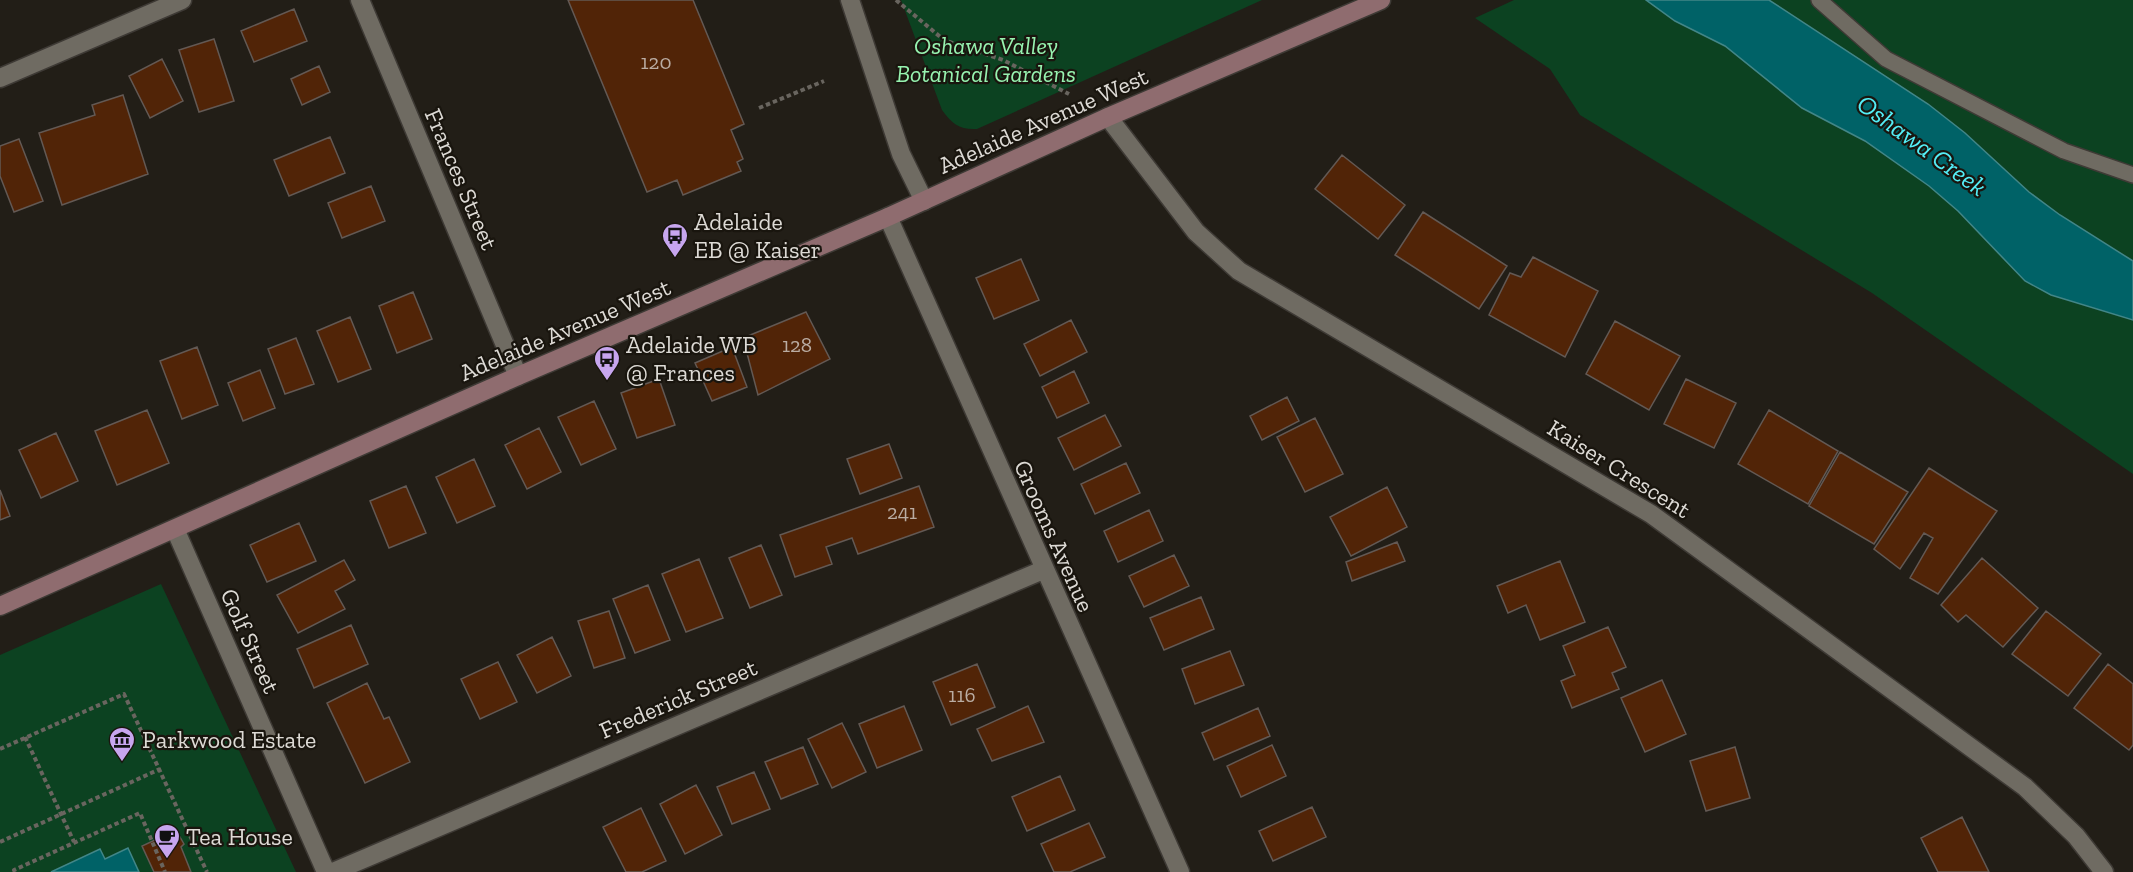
<svg xmlns="http://www.w3.org/2000/svg" width="2133" height="872" viewBox="0 0 2133 872" font-family="'Zilla Slab',serif">
<style>
.green{fill:#0c4221}
.water{fill:#006267;stroke:#428688;stroke-width:1.5}
.building{fill:#512407;stroke:#635954;stroke-width:1.5}
.lines{fill:none;stroke-linecap:round;stroke-linejoin:round}
.service-casing{stroke:#3e3a35;stroke-width:18}
.minor-casing{stroke:#3e3a35;stroke-width:21}
.secondary-casing{stroke:#3e3a35;stroke-width:21}
.path{stroke:#69655f;stroke-width:4;stroke-dasharray:4.5 3;stroke-linecap:butt}
.service{stroke:#6f6b62;stroke-width:15}
.minor{stroke:#6f6b62;stroke-width:18}
.secondary{stroke:#8f6c6f;stroke-width:18}
.labels{text-anchor:middle;stroke-width:4.5;stroke-linejoin:round;paint-order:stroke}
.number-label{font-size:21px;fill:#baaca2}
.park-label{font-size:24px;font-style:italic;fill:#97f3b0;stroke:#19150e}
.street-label{font-size:24px;fill:#dddad5;stroke:#19150e}
.poi-label{font-size:24px;fill:#dddad5;stroke:#19150e;text-anchor:start}
.water-label{font-size:26px;font-style:italic;fill:#54eef6;stroke:#19150e}
</style>
<rect width="100%" height="100%" fill="#221e17"/>
<path class="green" d="M901 0H1262L977 129C960 130 952 124 942 110Z
M1514 0H2133V474L1872 293 1580 115 1550 69 1475 18Z
M161 584 296 872H0V655Z"/>
<path class="water" d="M1646 0H1769L1928 104 1965 133 2029 192 2060 215 2133 261V320L2051 295 2025 281 1958 211 1929 186 1865 141 1802 108 1725 46 1675 21Z
M128 848 139 872H51L100 849 105 859Z"/>
<path class="building" d="M568 0H693L744 124 731 130 743 159 737 162 741 171 683 195 677 180 647 192Z
M294 9 307 41 254 62 241 31Z
M214 39 234 101 199 112 179 50Z
M162 59 183 101 150 118 129 76Z
M319 66 330 92 302 105 291 79Z
M123 95 148 174 62 205 39 133 95 115 92 105Z
M330 137 345 173 289 196 274 160Z
M19 139 43 201 14 212 0 176V146Z
M1342 155 1405 205 1378 239 1315 189Z
M371 186 385 221 342 238 328 203Z
M1423 212 1507 266 1479 309 1395 255Z
M1533 257 1598 291 1565 357 1489 315 1510 273 1521 277Z
M1021 259 1039 300 994 319 976 278Z
M413 292 432 339 397 353 379 306Z
M806 312 830 359 758 395 743 338Z
M350 317 371 369 338 382 317 331Z
M1071 320 1087 352 1040 376 1024 344Z
M1615 321 1680 356 1649 410 1586 374Z
M296 338 314 384 285 394 268 349Z
M197 347 218 405 182 419 160 361Z
M732 347 747 387 712 401 695 363Z
M260 370 275 408 243 421 228 383Z
M1074 371 1089 403 1057 418 1042 387Z
M659 379 675 425 637 438 621 393Z
M1686 379 1736 403 1714 448 1664 424Z
M1287 397 1299 421 1262 440 1250 416Z
M594 401 616 449 581 465 558 417Z
M147 410 169 463 117 485 95 431Z
M1769 410 1838 451 1808 504 1738 464Z
M1105 415 1121 446 1074 470 1058 438Z
M1315 418 1343 474 1305 492 1277 437Z
M539 428 561 472 527 489 505 445Z
M56 433 78 481 41 498 19 450Z
M889 444 902 478 860 494 847 459Z
M1840 452 1908 492 1874 544 1809 506Z
M474 459 495 506 457 523 436 477Z
M1126 463 1140 493 1095 514 1081 484Z
M1929 468 1997 511 1938 594 1910 578 1933 538 1924 533 1900 569 1874 549Z
M406 486 426 533 389 548 370 501Z
M919 486 934 527 858 554 852 538 826 547 832 564 795 577 780 535Z
M1387 487 1407 527 1351 556 1330 517Z
M0 490 10 516 0 520Z
M1149 510 1163 541 1118 562 1104 531Z
M299 523 316 561 267 582 250 545Z
M1397 542 1405 561 1352 581 1346 562Z
M761 545 782 595 750 608 729 558Z
M1174 555 1189 586 1144 607 1129 576Z
M1982 558 2038 608 2003 647 1966 615 1958 622 1941 605Z
M699 559 723 618 686 632 662 574Z
M344 560 355 580 335 591 345 609 298 633 277 595Z
M1560 561 1585 622 1540 640 1526 605 1508 613 1497 586Z
M648 585 670 640 635 653 613 599Z
M1201 597 1214 629 1164 650 1150 618Z
M609 611 625 658 594 668 578 621Z
M2046 611 2101 654 2068 696 2012 654Z
M351 625 368 664 314 688 297 649Z
M1608 627 1626 667 1612 673 1619 689 1572 708 1561 681 1575 675 1563 646Z
M552 637 571 676 537 693 517 655Z
M1230 651 1244 685 1195 704 1182 669Z
M498 662 517 702 480 719 461 679Z
M977 664 995 707 951 725 933 682Z
M2108 664 2133 684V745L2129 750 2074 708Z
M1662 680 1686 734 1645 752 1621 698Z
M367 683 384 719 389 717 410 762 365 783 327 703Z
M904 706 922 750 877 768 859 724Z
M1028 706 1044 742 992 761 977 729Z
M1258 708 1270 736 1214 760 1202 733Z
M842 723 866 772 832 788 808 739Z
M1272 745 1286 776 1241 797 1227 766Z
M803 747 818 784 781 799 765 762Z
M1735 747 1750 798 1706 811 1690 761Z
M754 772 770 809 732 824 717 787Z
M1060 776 1075 810 1027 831 1012 797Z
M696 785 722 835 685 854 660 804Z
M1312 807 1326 837 1273 861 1259 831Z
M641 808 666 861 642 872H626L603 827Z
M1962 817 1989 872H1938L1921 838Z
M1089 823 1105 857 1070 872H1054L1041 844Z
M176 830 184 844 181 847 191 872H154L142 846Z"/>
<g class="lines">
<defs>
<path id="service" d="M1819 0 1886 59 2064 151 2133 175"/>
<path id="minor" d="M360 0 518 376
M850 0 901 154 924 201
M0 78 182 0
M1108 117 1196 232 1239 271 1651 514 2025 787 2076 836 2104 872
M888 217 1180 872
M175 529 326 872
M333 872 1043 570"/>
<path id="secondary" d="M0 606 518 376 888 217 1108 117 1381 0"/>
</defs>
<use href="#service" class="service-casing"/>
<use href="#minor" class="minor-casing"/>
<use href="#secondary" class="secondary-casing"/>
<path class="path" d="M896 0 944 40 1003 60 1069 94
M759 108 824 81
M25 737 74 842
M0 749 124 694 207 872
M0 842 160 769
M15 872 14 870 140 813 165 872"/>
<use href="#service" class="service"/>
<use href="#minor" class="minor"/>
<use href="#secondary" class="secondary"/>
</g>
<defs>
<symbol id="bus-pin" viewBox="-11 -11 22 30"><path d="M0 17L-7.5 6A9.5 9.5 0 1 1 7.5 6Z" fill="#c7a6ef" stroke="#19150e"/><path d="M-5-6H5V4H4V6H2V4H-2V6H-4V4H-5ZM-3.5-4V0h7V-4ZM-3.5 1.2v1.5H-2V1.2ZM2 1.2v1.5H3.5V1.2Z" fill="#111"/></symbol>
<symbol id="museum-pin" viewBox="-11 -11 22 30"><path d="M0 17L-7.5 6A9.5 9.5 0 1 1 7.5 6Z" fill="#c7a6ef" stroke="#19150e"/><path d="M0-6L6-3V-2H-6V-3ZM-5-1h2V3h-2ZM-1-1h2V3h-2ZM3-1h2V3H3ZM-6 4H6V6H-6Z" fill="#111"/></symbol>
<symbol id="cafe-pin" viewBox="-11 -11 22 30"><path d="M0 17L-7.5 6A9.5 9.5 0 1 1 7.5 6Z" fill="#c7a6ef" stroke="#19150e"/><path d="M-5.5-4.5H6V0H3Q3 3.5 0 3.5H-2.5Q-5.5 3.5-5.5 0ZM3-3.2v2h1.7v-2ZM-6 4.5H4V6H-6Z" fill="#111"/></symbol>
</defs>
<g fill-rule="evenodd">
<use href="#bus-pin" x="660" y="221" width="30" height="40"/>
<use href="#bus-pin" x="592" y="344" width="30" height="40"/>
<use href="#museum-pin" x="107" y="725" width="30" height="40"/>
<use href="#cafe-pin" x="152" y="822" width="30" height="40"/>
</g>
<g class="labels">
<g class="number-label">
<text x="656" y="69">120</text>
<text x="797" y="352">128</text>
<text x="902" y="519">241</text>
<text x="962" y="702">116</text>
</g>
<g class="park-label">
<text x="986" y="54">Oshawa Valley<tspan x="986" dy="28">Botanical Gardens</tspan></text>
</g>
<g class="street-label">
<text transform="translate(1043 121) rotate(-24)" y="8">Adelaide Avenue West</text>
<text transform="translate(461 179) rotate(67)" y="8">Frances Street</text>
<text transform="translate(565 330) rotate(-23)" y="8">Adelaide Avenue West</text>
<text transform="translate(1619 469) rotate(32)" y="8">Kaiser Crescent</text>
<text transform="translate(1054 536) rotate(66)" y="8">Grooms Avenue</text>
<text transform="translate(250 641) rotate(66)" y="8">Golf Street</text>
<text transform="translate(678 699) rotate(-23)" y="8">Frederick Street</text>
</g>
<g class="poi-label">
<text x="694" y="230">Adelaide<tspan x="694" dy="28">EB @ Kaiser</tspan></text>
<text x="626" y="353">Adelaide WB<tspan x="626" dy="28">@ Frances</tspan></text>
<text x="142" y="748">Parkwood Estate</text>
<text x="186" y="845">Tea House</text>
</g>
<g class="water-label">
<text transform="translate(1922 145) rotate(36)" y="9">Oshawa Creek</text>
</g>
</g>
</svg>
